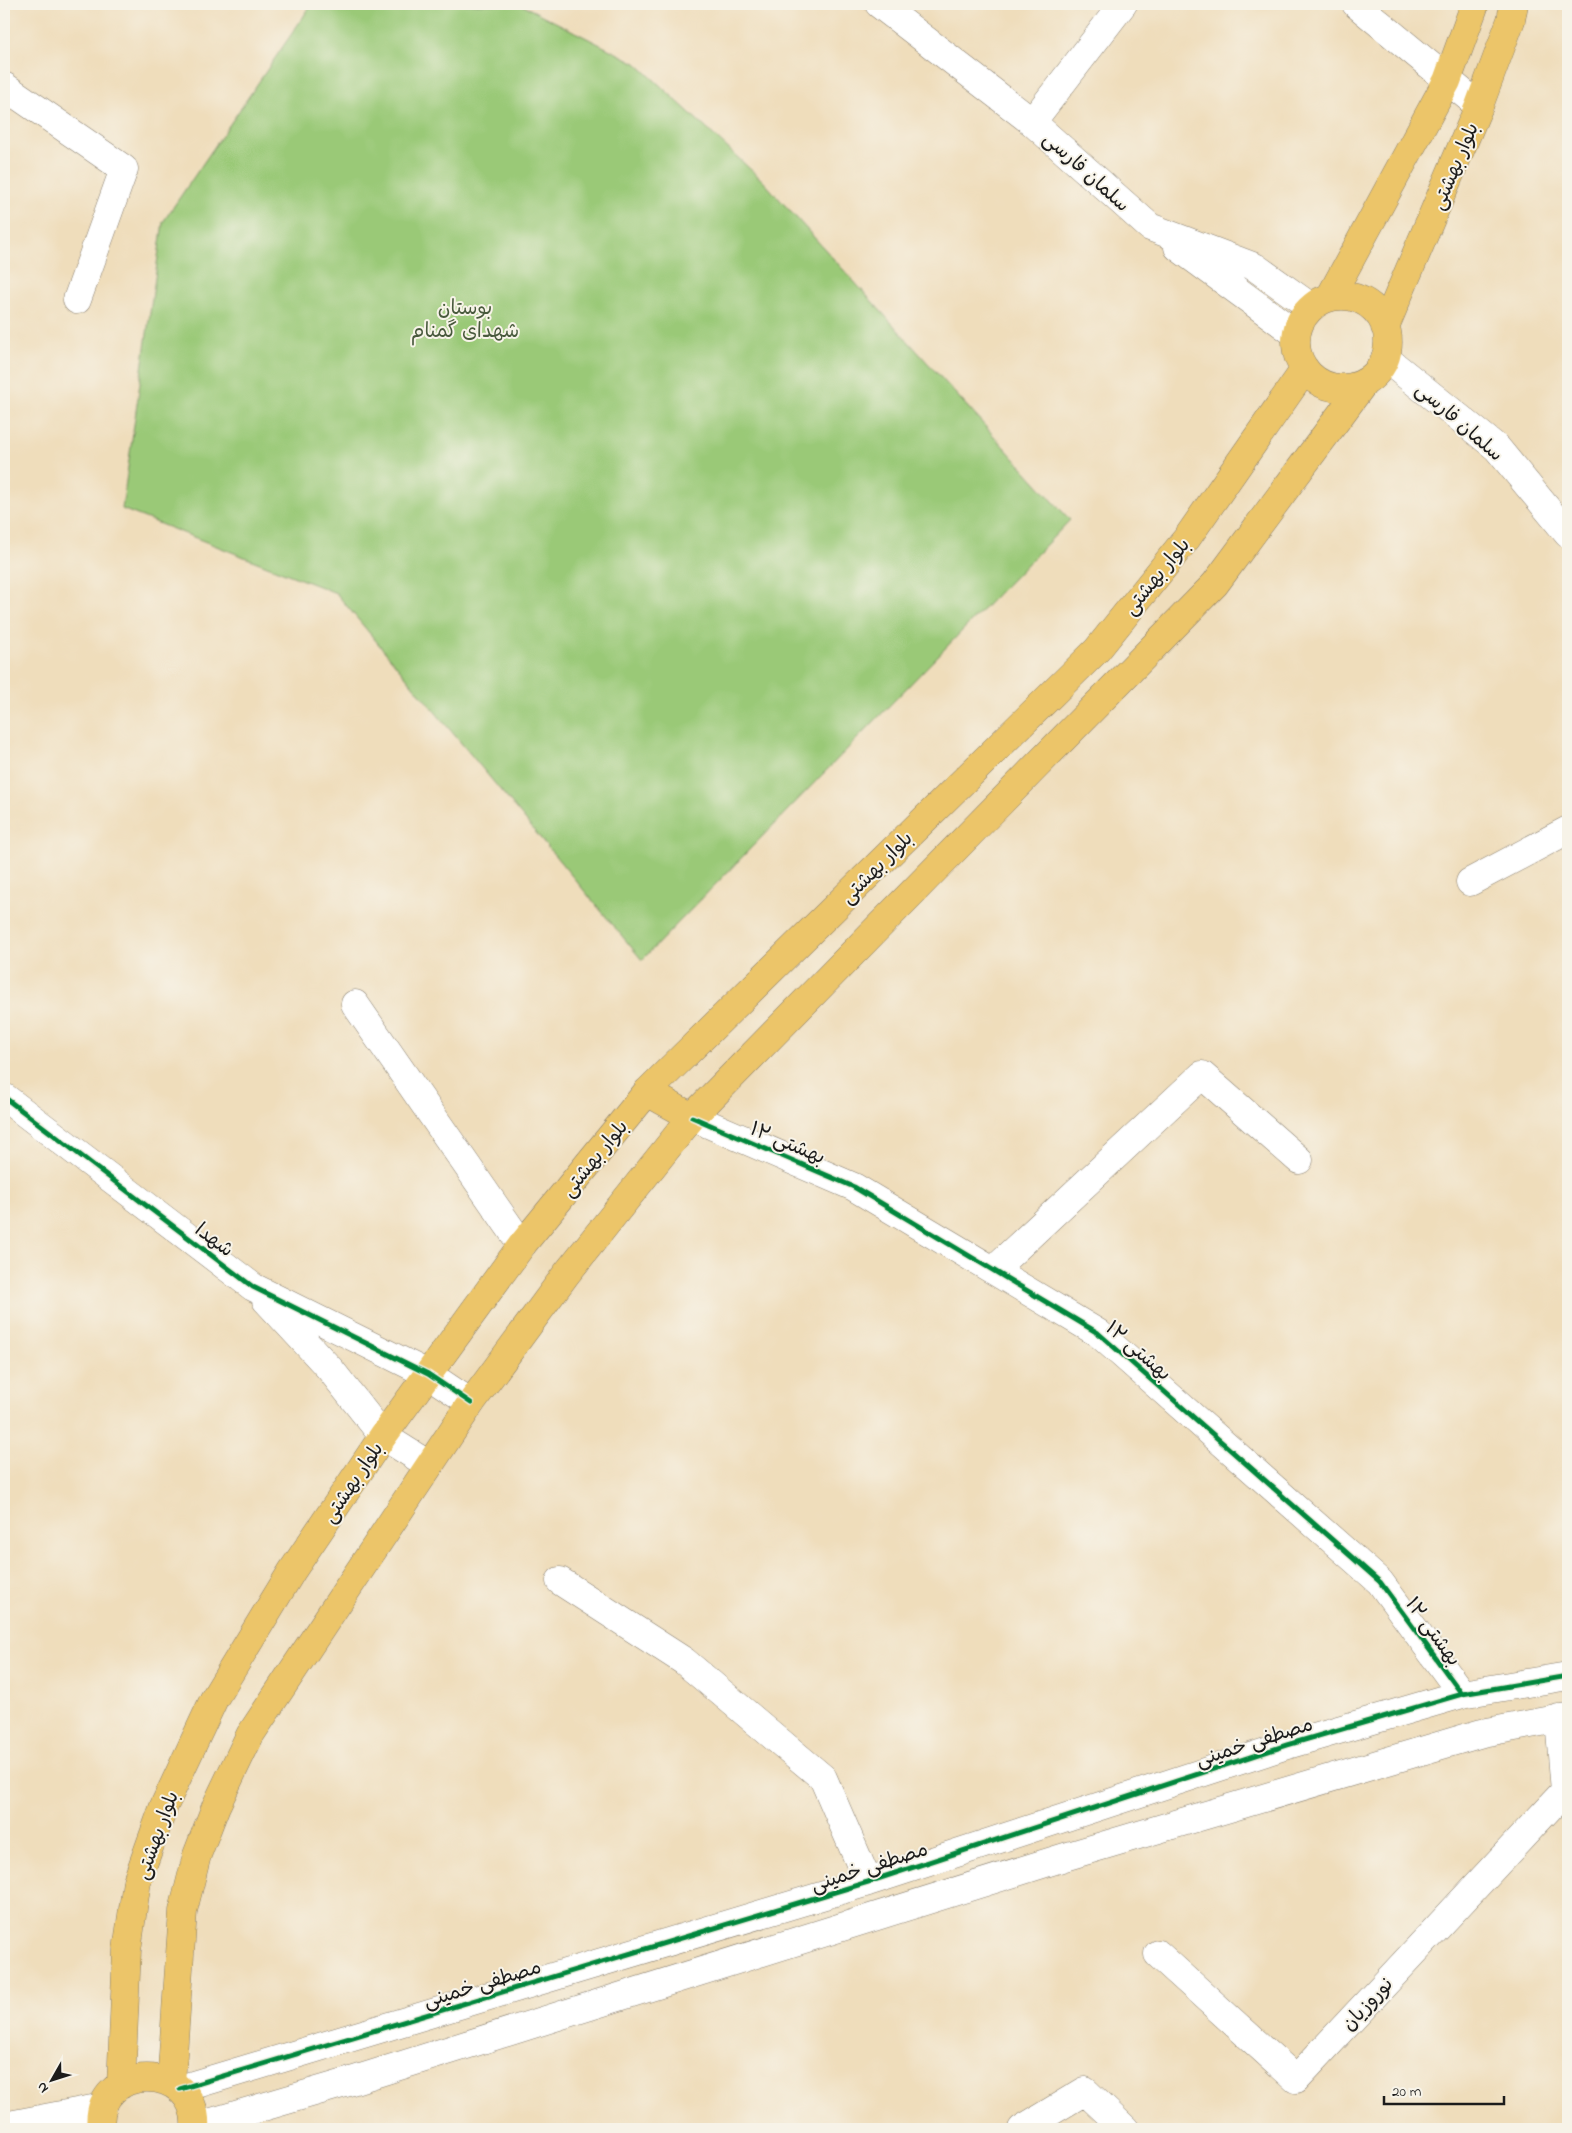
<svg xmlns="http://www.w3.org/2000/svg" width="1572" height="2133" viewBox="0 0 1572 2133" font-family="'Indie Flower','Playpen Sans Arabic',sans-serif">
<style>
.green{fill:#9ac977;stroke:#5b724a}
.lines{fill:none;stroke-linecap:round;stroke-linejoin:round}
.minor-casing{stroke:#867c6c;stroke-width:29}
.major-casing{stroke:#867c6c;stroke-width:29}
.minor{stroke:#fff;stroke-width:28}
.major{stroke:#ecc569;stroke-width:28}
.cycleway-casing{stroke:#f7f3e8;stroke-width:8}
.cycleway{stroke:#00873e;stroke-width:5}
.labels{text-anchor:middle;stroke-width:4;stroke-linejoin:round;paint-order:stroke}
.street-label{font-size:20px;fill:#1c1c1c;stroke:#f7f3e8}
.park-label{font-size:20px;fill:#48593c;stroke:#f7f3e8}
</style>
<rect width="100%" height="100%" fill="#f7f3e8"/>
<filter id="ink" filterUnits="userSpaceOnUse"><feTurbulence type="fractalNoise" baseFrequency=".02" numOctaves="2"/><feDisplacementMap in="SourceGraphic" scale="10" xChannelSelector="R" yChannelSelector="G"/><feConvolveMatrix kernelMatrix="1 2 1 2 8 2 1 2 1" color-interpolation-filters="sRGB"/></filter>
<filter id="wash" filterUnits="userSpaceOnUse"><feTurbulence type="fractalNoise" baseFrequency=".0096" numOctaves="4" result="noise"/><feDisplacementMap in="SourceGraphic" scale="20" xChannelSelector="R" yChannelSelector="G"/><feGaussianBlur stdDeviation="1.12" result="paint"/><feColorMatrix in="noise" values="0 0 0 0 0 0 0 0 0 0 0 0 0 0 0 0 0 1.4 0 .05"/><feComposite in="paint" operator="in"/></filter>
<g filter="url(#wash)">
<rect width="100%" height="100%" fill="#efddbb"/>
<path class="green" d="M312 4H520L636 63 763 181 1070 520 642 960 336 593 122 509 163 222Z"/>
</g>
<g filter="url(#ink)">
<g class="lines">
<defs>
<path id="minor" d="M879 4 1032 122 1150 227 1255 267 1311 307
M1356 4 1479 106
M4 86 124 169 77 300
M1032 122 1123 4
M1178 247 1296 334
M1385 358 1497 448 1568 534
M1470 882 1568 830
M355 1004 522 1245
M4 1097 253 1287 428 1374 471 1403
M692 1117 854 1187 1098 1333 1380 1582 1462 1694
M993 1270 1202 1075 1299 1160
M266 1300 330 1369 383 1436 429 1465
M560 1581 684 1661 823 1778 868 1882
M1158 1954 1296 2079 1565 1791 1559 1718
M180 2089 868 1882 1287 1745 1462 1694 1568 1676
M4 2126 103 2107
M195 2127 345 2083 1068 1856 1482 1733 1568 1717
M1022 2129 1085 2091 1125 2129"/>
<path id="major" d="M1296 342a46 46 0 1 1 92 0a46 46 0 1 1-92 0Z
M1330 297 1447 81 1475 4
M1385 327 1479 106 1511 20 1514 4
M647 1092 692 1117
M171 2083 183 1911 197 1855 216 1806 250 1735 471 1403 567 1273 692 1117 1215 584 1364 383
M121 2085 127 1950 137 1881 164 1806 214 1699 292 1571 383 1436 522 1245 647 1092 1097 650 1187 538 1305 369
M101 2129C92 2062 200 2060 195 2129"/>
</defs>
<use href="#minor" class="minor-casing"/>
<use href="#major" class="major-casing"/>
<use href="#minor" class="minor"/>
<use href="#major" class="major"/>
<defs>
<path id="cycleway" d="M4 1097 253 1287 428 1374 471 1403
M692 1117 854 1187 1098 1333 1380 1582 1462 1694
M180 2089 868 1882 1287 1745 1462 1694 1568 1676"/>
</defs>
<use href="#cycleway" class="cycleway-casing"/>
<use href="#cycleway" class="cycleway"/>
</g>
</g>
<g class="labels">
<g class="street-label">
<text transform="translate(1454 166) rotate(-67)" y="7">بلوار بهشتی</text>
<text transform="translate(1087 171) rotate(42)" y="7">سلمان فارسی</text>
<text transform="translate(1460 421) rotate(41)" y="7">سلمان فارسی</text>
<text transform="translate(1156 576) rotate(-51)" y="7">بلوار بهشتی</text>
<text transform="translate(876 867) rotate(-45)" y="7">بلوار بهشتی</text>
<text transform="translate(788 1142) rotate(23)" y="7">بهشتی ۱۲</text>
<text transform="translate(594 1158) rotate(-51)" y="7">بلوار بهشتی</text>
<text transform="translate(215 1239) rotate(37)" y="7">شهدا</text>
<text transform="translate(1139 1350) rotate(41)" y="7">بهشتی ۱۲</text>
<text transform="translate(352 1482) rotate(-56)" y="7">بلوار بهشتی</text>
<text transform="translate(1434 1631) rotate(54)" y="7">بهشتی ۱۲</text>
<text transform="translate(1254 1741) rotate(-18)" y="7">مصطفی خمینی</text>
<text transform="translate(156 1835) rotate(-70)" y="7">بلوار بهشتی</text>
<text transform="translate(869 1866) rotate(-18)" y="7">مصطفی خمینی</text>
<text transform="translate(482 1983) rotate(-17)" y="7">مصطفی خمینی</text>
<text transform="translate(1367 2003) rotate(-47)" y="7">نوروزیان</text>
</g>
<g class="park-label">
<text x="465" y="314">بوستان<tspan x="465" dy="23">شهدای گمنام</tspan></text>
</g>
</g>
<rect width="1572" height="2133" fill="none" stroke="#f7f3e8" stroke-width="20"/>
<g transform="translate(52 2080) rotate(231)" stroke="#f7f3e8" stroke-width="4" paint-order="stroke">
<path d="M0-4L9 19L0 12L-9 19Z" fill="#1c1c1c"/>
<text y="-8" font-size="14" font-weight="bold" text-anchor="middle" fill="#1c1c1c">N</text>
</g>
<path d="M1384 2096v8h120v-8" fill="none" stroke="#1c1c1c" stroke-width="2.5"/>
<text x="1392" y="2096" font-size="15" fill="#1c1c1c" stroke="#f7f3e8" stroke-width="4" paint-order="stroke">20 m</text>
</svg>
